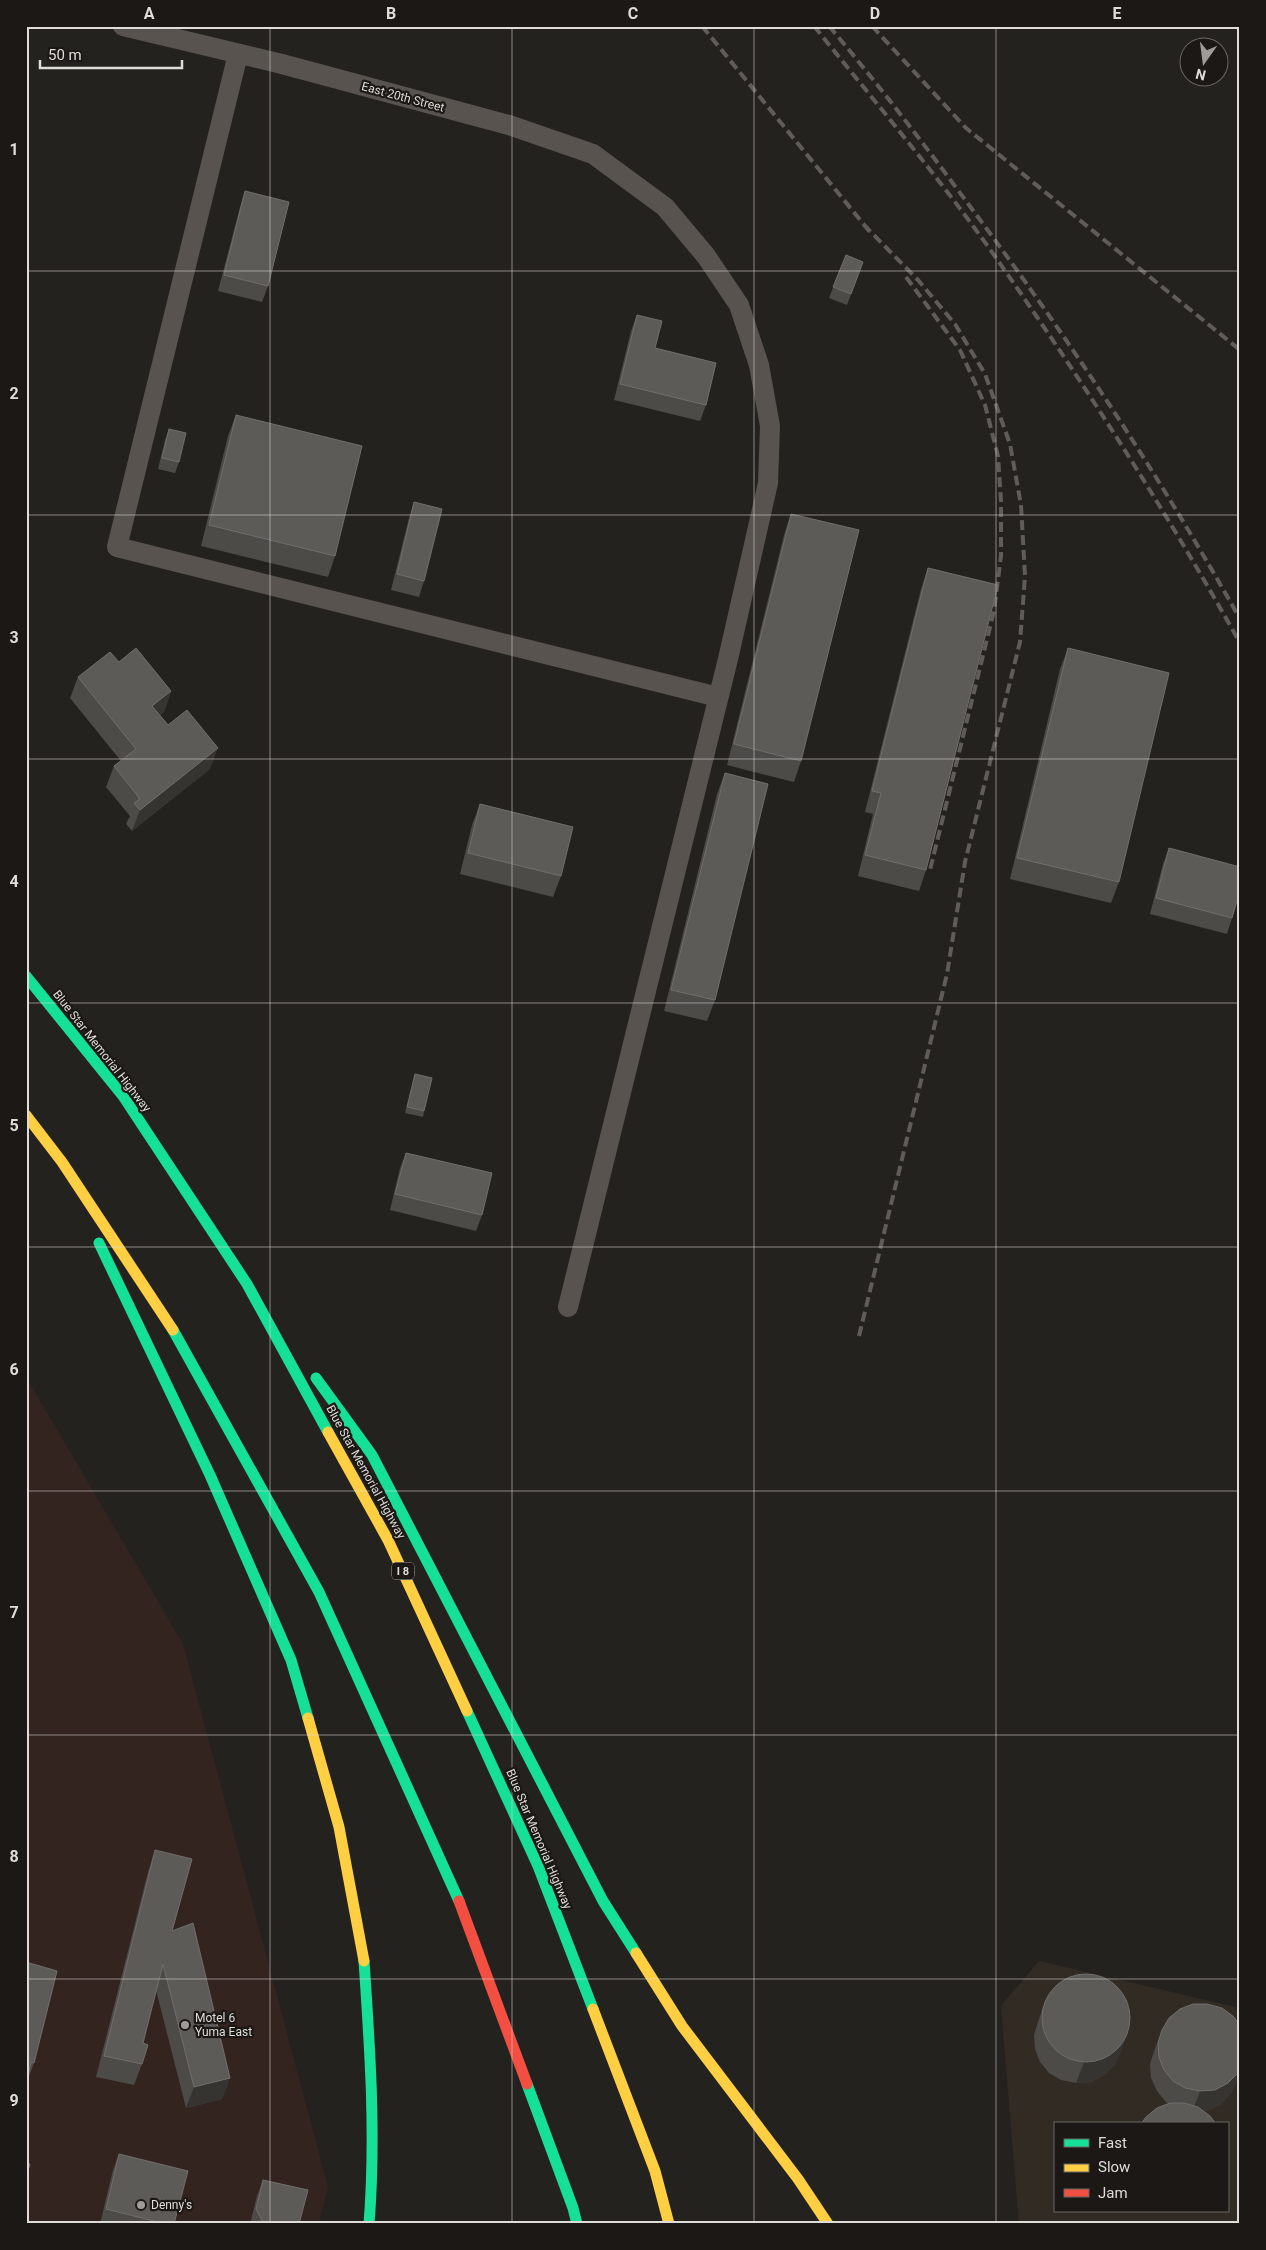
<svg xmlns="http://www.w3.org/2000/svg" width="1266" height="2250" viewBox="0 0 1266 2250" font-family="Roboto,sans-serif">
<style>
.commercial{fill:#34241f}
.built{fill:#322b24;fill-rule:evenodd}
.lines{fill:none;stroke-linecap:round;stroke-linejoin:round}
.street{stroke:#58534f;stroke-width:20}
.fast{stroke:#16e098;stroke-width:11}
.slow{stroke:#ffcf43;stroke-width:11}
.jam{stroke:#f24e42;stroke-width:11}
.rail{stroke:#605c59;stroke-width:4;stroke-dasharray:10 5;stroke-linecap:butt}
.wall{fill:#4c4b48}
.shaded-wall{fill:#353431}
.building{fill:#5c5b58;stroke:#706f6c}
.grid{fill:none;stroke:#dfddda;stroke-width:1;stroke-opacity:0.55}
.poi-dot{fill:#9e9c99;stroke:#1b1815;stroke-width:2}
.labels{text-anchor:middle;stroke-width:4.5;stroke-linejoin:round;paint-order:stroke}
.shield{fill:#1b1815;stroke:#a4a29f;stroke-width:1}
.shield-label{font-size:11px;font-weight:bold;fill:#dfddda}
.street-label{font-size:12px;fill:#dfddda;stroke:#1b1815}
.poi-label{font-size:12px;fill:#dfddda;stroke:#1b1815;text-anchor:start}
.neatline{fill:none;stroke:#dfddda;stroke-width:2}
.grid-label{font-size:16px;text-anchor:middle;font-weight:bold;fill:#dfddda}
</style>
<rect width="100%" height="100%" fill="#24221f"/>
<path class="commercial" d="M26 1377 183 1644 328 2187 319 2224H26Z"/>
<path class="built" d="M1039 1961 1240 2008V2224H1019L1001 2006ZM1055 2124H1227V2211H1055Z"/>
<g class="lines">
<path class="street" d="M123 26 282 64 509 125 593 154 665 207 706 256 739 305 759 365 770 426 768 483 728 659 568 1307
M238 54 117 547 718 697"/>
<path class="fast" d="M26 976 123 1096 247 1284 328 1432
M99 1243 210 1475 291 1660 308 1718
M173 1330 319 1592 459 1901
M316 1378 372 1455 603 1901 636 1953
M467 1711 538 1866 593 2009
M364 1961C370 2049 376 2136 369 2224
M527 2084 573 2208 577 2224"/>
<path class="slow" d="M26 1115 62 1162 173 1330
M328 1432 388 1540 467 1711
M308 1718 339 1827 364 1961
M636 1953 682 2026 798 2179 828 2224
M593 2009 655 2171 669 2224"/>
<path class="jam" d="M459 1901 527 2084"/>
<path class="rail" d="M702 26 870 232
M814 26C875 102 938 176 994 255 1082 380 1165 509 1240 643
M829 26C878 84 924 144 969 205 1068 337 1159 475 1240 619
M872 26 966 128 1240 350
M906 277 960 350 985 405 998 456 1001 501V556L994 611 930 870
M859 1336 947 974 965 862 1020 642 1025 576 1021 505 1010 444 985 374 955 324 918 280 866 227"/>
</g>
<path class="wall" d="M245 191 268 286 262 302 218 291 240 207Z
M846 255 863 262 847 305 829 298Z
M637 315 655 348 706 405 700 421 614 400 631 331Z
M236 415 335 556 328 577 201 546 228 436Z
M169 429 179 462 175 473 158 469 165 440Z
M414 502 424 581 419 597 391 590 409 518Z
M791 514 801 761 794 782 727 765 784 535Z
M928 568 926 870 919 891 858 876 873 814 865 812 921 589Z
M1068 648 1119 882 1111 903 1010 879 1060 669Z
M119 662 171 691 164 712 160 715 168 725 210 769 132 831 126 824 130 816 106 787 114 766 121 761 70 698 78 677Z
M725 773 715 1000 707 1021 664 1011 717 794Z
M480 804 561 876 553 897 460 874 472 825Z
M1169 848 1232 918 1227 934 1150 914 1163 864Z
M415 1074 424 1111 423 1117 405 1113Z
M406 1153 482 1215 476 1231 390 1210 400 1168Z
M155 1850 172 1931 230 2078 222 2099 186 2108 156 1990 143 2043 142 2064 134 2085 96 2077 148 1872Z
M26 1962 34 2063 26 2085Z
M1045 2001 1128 2030 1121 2051 1115 2064 1104 2075 1091 2082 1076 2083 1061 2080 1049 2073 1040 2062 1035 2049 1034 2035 1038 2022Z
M1162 2030 1237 2080 1231 2093 1221 2104 1207 2111H1204L1169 2104 1166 2102 1157 2091 1151 2078 1150 2064 1154 2051Z
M119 2154 174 2224H100L113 2170Z
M263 2180 299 2224H250L257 2196Z"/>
<path class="shaded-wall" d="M171 691 164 712 145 727 152 706Z
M218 748 210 769 132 831 140 810Z
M1128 2030 1121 2051 1115 2064 1104 2075 1091 2082 1076 2083 1084 2062Z
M1240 2070V2072L1237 2080 1231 2093 1221 2104 1207 2111 1192 2112 1200 2091Z
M230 2078 222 2099 186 2108 194 2087Z"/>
<path class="building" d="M245 191 289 202 268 286 224 275Z
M846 255 863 262 851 294 833 287Z
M637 315 662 321 655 348 716 363 706 405 620 384Z
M236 415 362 446 335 556 209 525Z
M169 429 186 433 179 462 162 458Z
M414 502 442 509 424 581 397 574Z
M791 514 859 530 801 761 734 744Z
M928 568 998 585 926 870 865 855 881 793 872 791Z
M136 648 171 691 152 706 168 725 187 710 218 748 140 810 134 803 140 799 114 766 136 749 78 677 110 652 119 662Z
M1068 648 1169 673 1119 882 1017 858Z
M725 773 768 784 715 1000 671 990Z
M480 804 573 827 561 876 468 853Z
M1169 848 1240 867V890L1232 918 1156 898Z
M415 1074 432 1078 424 1111 407 1107Z
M406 1153 492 1173 482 1215 395 1194Z
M155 1850 192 1859 172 1931 193 1923 230 2078 194 2087 163 1964 143 2043 148 2045 142 2064 104 2056Z
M26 1962 57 1971 34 2063 31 2062 26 2085Z
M1042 2018a44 44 0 1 1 88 0a44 44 0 1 1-88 0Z
M1193 2004H1207L1222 2008 1234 2017 1240 2026V2070L1239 2072 1228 2083 1215 2090 1200 2091 1185 2088 1173 2081 1164 2070 1159 2057 1158 2043 1162 2030 1169 2018 1180 2009Z
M1170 2103H1184L1198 2107 1210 2116 1216 2124H1141L1146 2117 1157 2108Z
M119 2154 188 2171 174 2224H166L106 2209Z
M26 2163 30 2164 26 2178Z
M263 2180 308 2190 299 2224H264L256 2209Z"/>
<path class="grid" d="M270 26V2224M512 26V2224M754 26V2224M996 26V2224M26 271H1240M26 515H1240M26 759H1240M26 1003H1240M26 1247H1240M26 1491H1240M26 1735H1240M26 1979H1240"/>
<g class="poi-dot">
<circle cx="185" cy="2025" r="5"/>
<circle cx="141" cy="2205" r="5"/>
</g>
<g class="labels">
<rect class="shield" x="392" y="1562.5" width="22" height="17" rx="4"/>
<g class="shield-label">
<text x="403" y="1575">I 8</text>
</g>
<g class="street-label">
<text transform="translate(403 97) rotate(15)" y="4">East 20th Street</text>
<text transform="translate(102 1051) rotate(52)" y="4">Blue Star Memorial Highway</text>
<text transform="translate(366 1472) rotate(61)" y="4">Blue Star Memorial Highway</text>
<text transform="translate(539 1839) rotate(67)" y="4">Blue Star Memorial Highway</text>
</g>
<g class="poi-label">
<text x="195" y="2022">Motel 6<tspan x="195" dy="14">Yuma East</tspan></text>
<text x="151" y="2209">Denny's</text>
</g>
</g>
<rect width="1266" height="2250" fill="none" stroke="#1b1815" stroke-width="55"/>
<rect x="1054" y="2122" width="175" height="90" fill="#1b1815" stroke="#696764"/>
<rect x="1064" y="2139" width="25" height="8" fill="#16e098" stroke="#696764"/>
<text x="1098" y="2148" font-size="15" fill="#dfddda">Fast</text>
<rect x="1064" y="2164" width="25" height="8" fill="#ffcf43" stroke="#696764"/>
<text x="1098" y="2172" font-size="15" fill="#dfddda">Slow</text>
<rect x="1064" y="2189" width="25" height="8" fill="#f24e42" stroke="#696764"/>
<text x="1098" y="2198" font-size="15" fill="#dfddda">Jam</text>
<g transform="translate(1204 62) rotate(194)"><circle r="24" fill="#1b1815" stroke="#696764"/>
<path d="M0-4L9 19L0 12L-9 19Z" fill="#9e9c99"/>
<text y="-8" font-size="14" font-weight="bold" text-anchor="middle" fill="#dfddda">N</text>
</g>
<path d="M40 60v8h142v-8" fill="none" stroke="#dfddda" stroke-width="2.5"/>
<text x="48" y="60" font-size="15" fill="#dfddda" stroke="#1b1815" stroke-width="4" paint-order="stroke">50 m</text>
<rect x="28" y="28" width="1210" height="2194" class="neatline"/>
<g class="grid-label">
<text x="149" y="19">A</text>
<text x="391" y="19">B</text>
<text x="633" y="19">C</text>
<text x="875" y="19">D</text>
<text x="1117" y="19">E</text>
<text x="14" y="155">1</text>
<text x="14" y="399">2</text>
<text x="14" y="643">3</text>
<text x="14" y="887">4</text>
<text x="14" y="1131">5</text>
<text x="14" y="1375">6</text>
<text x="14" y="1618">7</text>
<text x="14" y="1862">8</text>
<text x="14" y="2106">9</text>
</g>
</svg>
